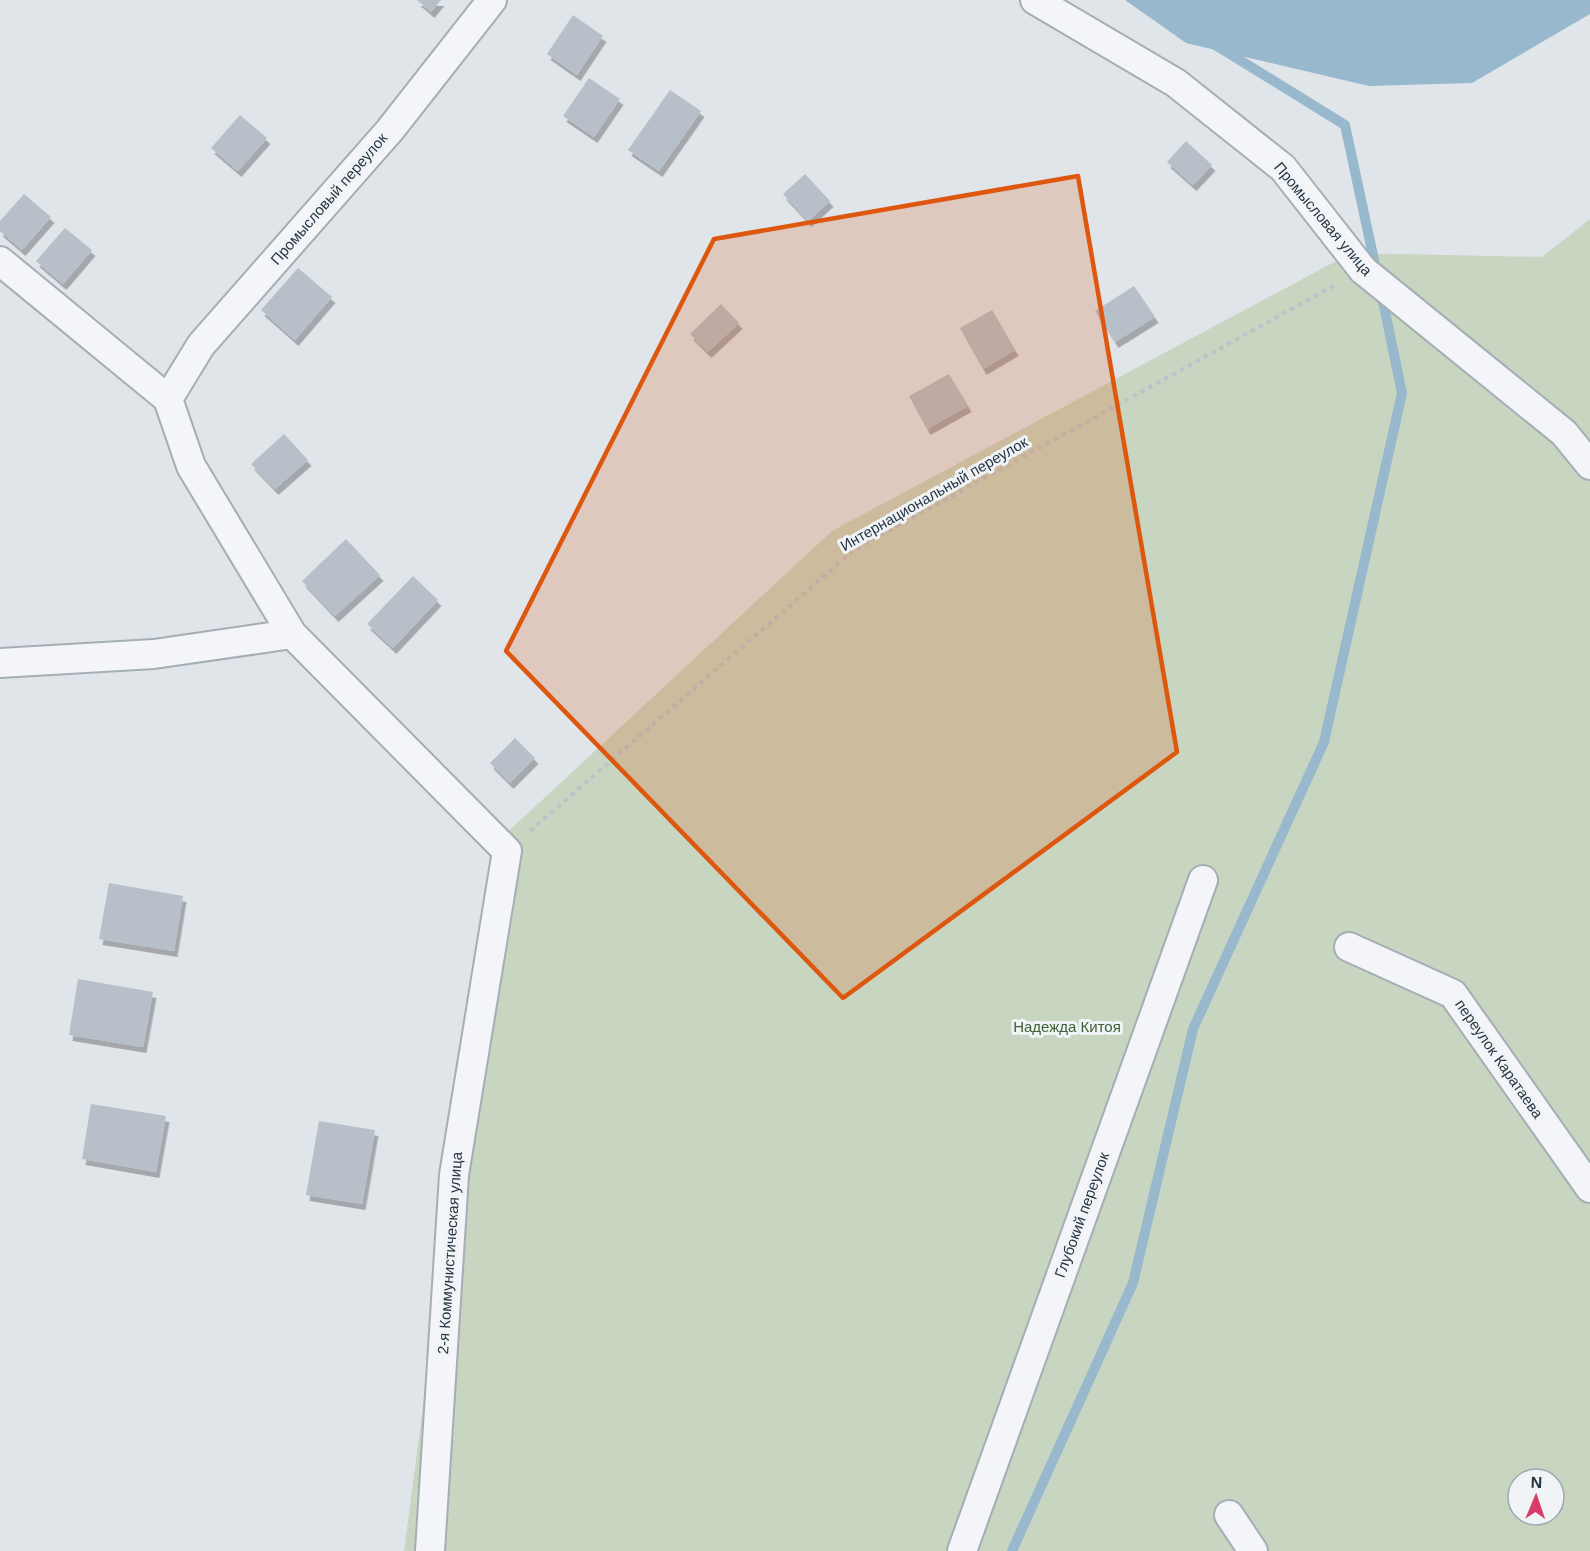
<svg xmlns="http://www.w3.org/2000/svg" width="1590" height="1551" viewBox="0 0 1590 1551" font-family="Arial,sans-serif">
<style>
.green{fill:#c8d5c0;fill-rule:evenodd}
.water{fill:#98b8cd}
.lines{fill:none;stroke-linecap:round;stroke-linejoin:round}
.stream{stroke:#98b8cd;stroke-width:10}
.building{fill:#b7bfc8;filter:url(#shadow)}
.street-casing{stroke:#a5adb5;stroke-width:32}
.path{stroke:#bec3c9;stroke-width:4;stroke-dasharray:4.5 4.5;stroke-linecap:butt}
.street{stroke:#f3f5f8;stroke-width:28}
.marked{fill:#de570f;fill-opacity:0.2;stroke:#de570f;stroke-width:4.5;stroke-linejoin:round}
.labels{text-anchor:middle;stroke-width:6;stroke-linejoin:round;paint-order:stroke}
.street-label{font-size:15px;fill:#273543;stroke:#f0f4f7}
.park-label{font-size:15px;fill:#416033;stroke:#f0f4f7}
</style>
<defs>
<filter id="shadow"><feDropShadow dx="3.5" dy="6" stdDeviation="0" flood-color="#0004"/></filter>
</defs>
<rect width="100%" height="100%" fill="#e0e5ea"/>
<path class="green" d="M1590 219V1551H404L498 841 832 531 1351 253 1542 257ZM1518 1479H1554V1515H1518Z"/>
<path class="water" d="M1125 0H1590V14L1472 83 1369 86 1186 43Z"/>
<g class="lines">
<path class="stream" d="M1217 46 1345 125 1377 274
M1012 1551 1133 1283 1193 1029 1324 742 1402 393 1381 292"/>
</g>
<path class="building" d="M417 0H441L431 12Z
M573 15 603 36 577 75 547 54Z
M589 78 620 99 594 137 563 116Z
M670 90 701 111 659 171 628 150Z
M240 115 267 138 238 171 211 148Z
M1186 141 1212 165 1193 185 1167 162Z
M805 174 830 201 808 221 783 194Z
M24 194 51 217 22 250 0 231V221Z
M65 228 92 250 63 284 36 261Z
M298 268 332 297 295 340 261 310Z
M1134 286 1155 317 1115 342 1095 311Z
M721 304 739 323 708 352 690 334Z
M992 310 1015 350 983 369 960 328Z
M949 374 968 406 927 429 909 396Z
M284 434 308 460 275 489 251 464Z
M346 539 380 575 335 616 302 581Z
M413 576 438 600 393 648 367 624Z
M515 738 535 758 510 783 490 763Z
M109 883 183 896 174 951 99 939Z
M78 979 153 992 143 1047 69 1035Z
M91 1104 166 1116 156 1172 82 1159Z
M319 1121 375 1130 362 1204 306 1195Z"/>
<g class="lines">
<defs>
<path id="street" d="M1035 0 1176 83 1283 168 1363 270 1564 433 1590 465
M0 261 168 399 191 466 292 634 507 851 454 1175 430 1551
M168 399 201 345 390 130 492 0
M0 663 154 654 292 634
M1349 947 1453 994 1590 1188
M1229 1515 1253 1551
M962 1551 1203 880"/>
</defs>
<use href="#street" class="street-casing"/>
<path class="path" d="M530 831 854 550 1337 284"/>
<use href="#street" class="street"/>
</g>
<path class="marked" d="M1078 176 1177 752 843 998 506 651 714 239Z"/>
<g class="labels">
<g class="street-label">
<text transform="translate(329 199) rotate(-49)" y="5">Промысловый переулок</text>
<text transform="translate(1323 219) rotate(50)" y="5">Промысловая улица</text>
<text transform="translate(934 494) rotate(-30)" y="5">Интернациональный переулок</text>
<text transform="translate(1499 1059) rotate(55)" y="5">переулок Каратаева</text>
<text transform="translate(1082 1215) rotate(-70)" y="5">Глубокий переулок</text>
<text transform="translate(450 1253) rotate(-86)" y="5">2-я Коммунистическая улица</text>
</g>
<g class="park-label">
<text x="1067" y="1032">Надежда Китоя</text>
</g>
</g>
<g transform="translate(1536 1497) rotate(2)"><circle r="28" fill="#f0f4f7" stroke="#a0a8af" stroke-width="1.5"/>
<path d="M0-4.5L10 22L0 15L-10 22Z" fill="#d83c67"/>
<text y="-9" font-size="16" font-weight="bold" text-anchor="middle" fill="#273543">N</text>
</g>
</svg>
